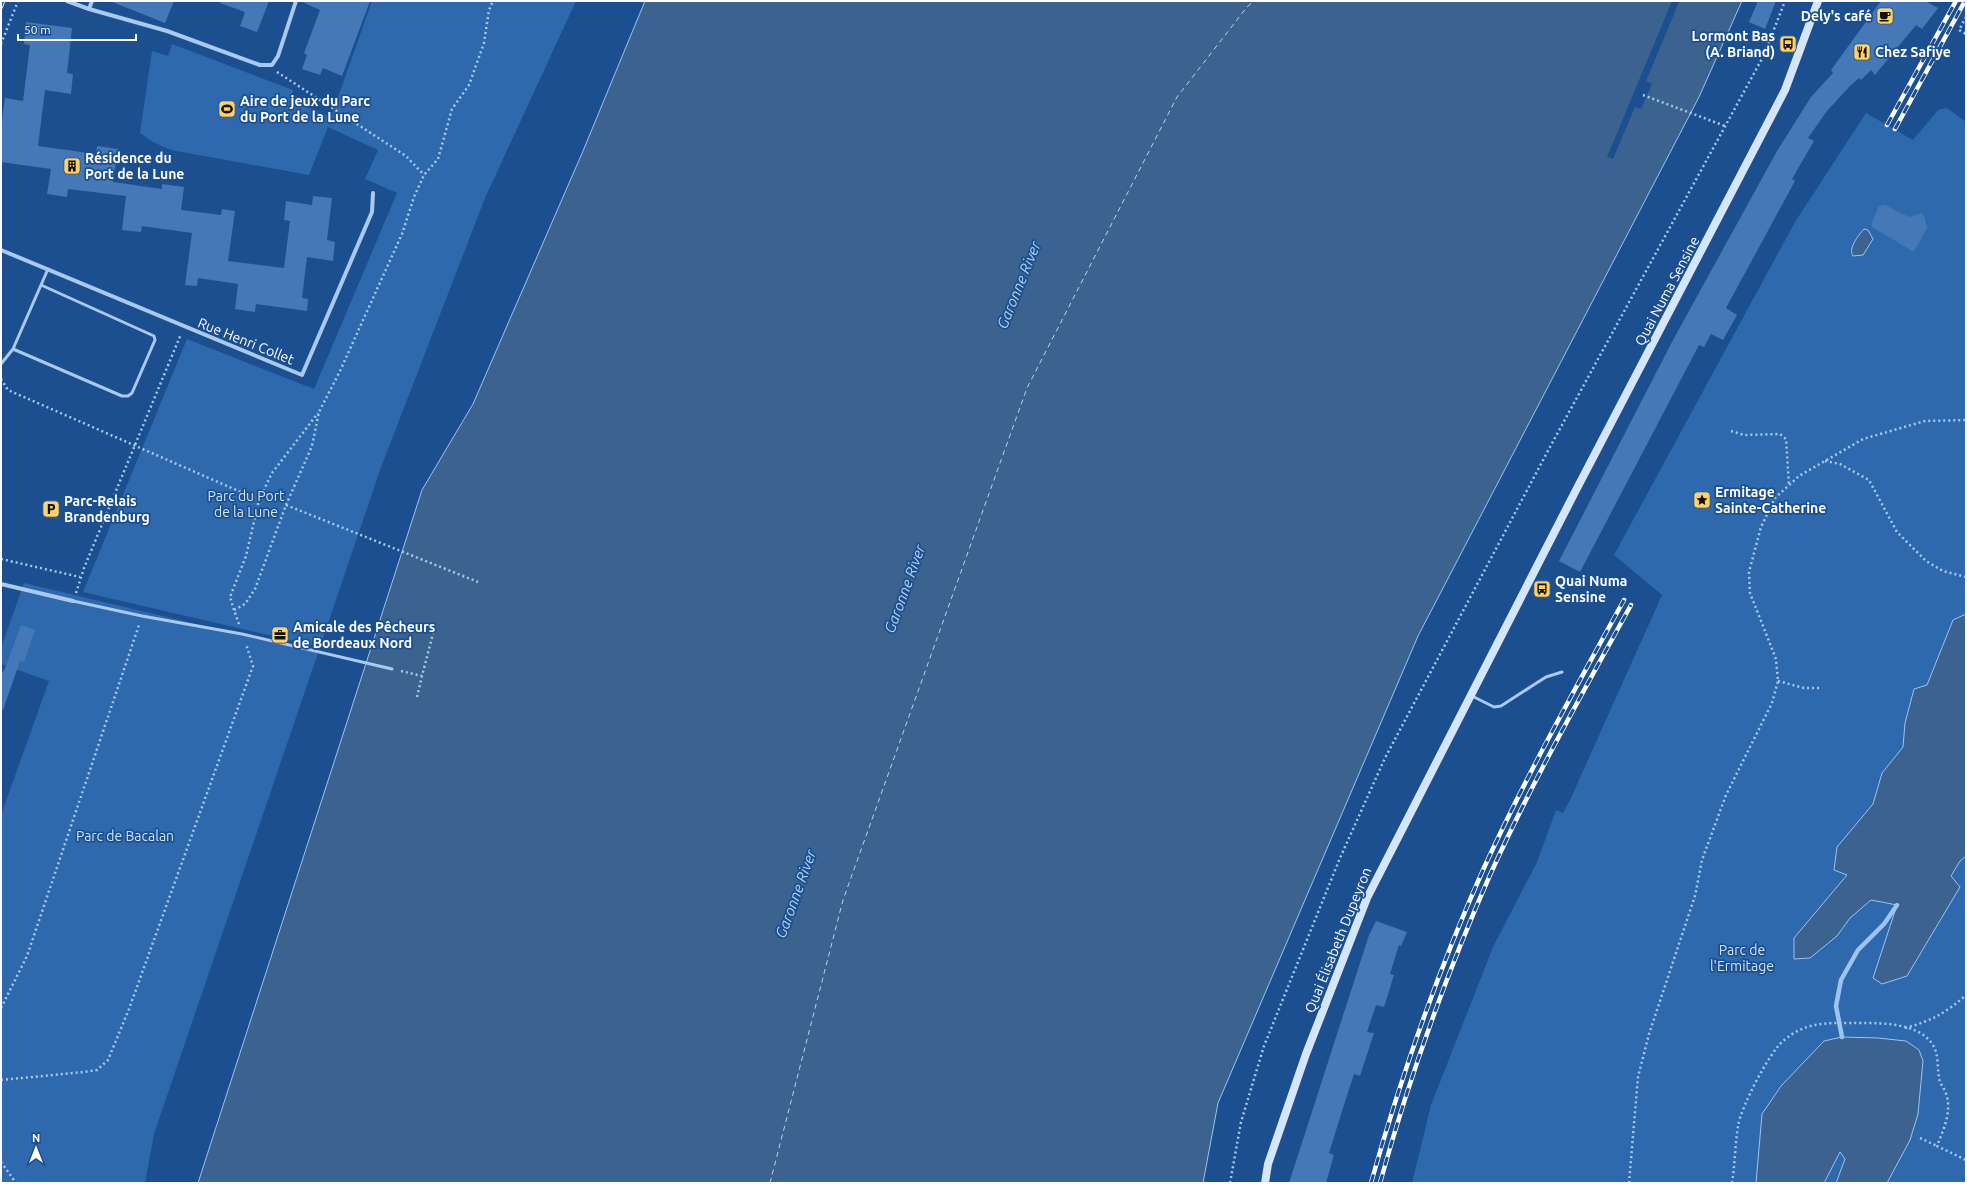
<svg xmlns="http://www.w3.org/2000/svg" width="1967" height="1184" viewBox="0 0 1967 1184" font-family="Ubuntu,sans-serif">
<style>
.green{fill:#2e69ad}
.water{fill:#3c6290;stroke:#9cc4f0}
.pier{fill:#1b4f8f}
.lines{fill:none;stroke-linecap:round;stroke-linejoin:round}
.stream{stroke:#9cc4f0;stroke-width:4.5}
.ferry{stroke:#b5d3f5;stroke-width:1;stroke-dasharray:5 4;stroke-linecap:butt}
.building{fill:#4478b7}
.path{stroke:#a9c9ee;stroke-width:2.5;stroke-dasharray:2 3;stroke-linecap:butt}
.lane{stroke:#a9c9ee;stroke-width:3}
.street{stroke:#a9c9ee;stroke-width:4}
.secondary{stroke:#d6e6fa;stroke-width:8}
.tram{stroke:#fff;stroke-width:1}
.rail-casing{stroke:#fff;stroke-width:4.5}
.rail{stroke:#1b4f8f;stroke-width:3;stroke-dasharray:9;stroke-linecap:butt}
.labels{text-anchor:middle;stroke-width:3.5;stroke-linejoin:round;paint-order:stroke}
.poi-label{font-size:14px;font-weight:bold;fill:#fff;stroke:#1b4f8f;text-anchor:start}
.street-label{font-size:14px;fill:#fff;stroke:#1b4f8f}
.park-label{font-size:14px;fill:#cfe3fa;stroke:#1b4f8f}
.water-label{font-size:15px;font-style:italic;fill:#b5d3f5;stroke:#1b4f8f}
</style>
<rect width="100%" height="100%" fill="#1b4f8f"/>
<path class="green" d="M372 1H576L485 198 380 470 320 647 83 592 187 339 314 389 397 193 365 179 378 150 328 127 309 175 171 150 153 142 140 133 152 51 168 56 172 44 293 90 290 100 331 117Z
M1947 108 1966 122V1183H1412L1431 1105 1493 947 1537 862 1556 810 1563 813 1570 800 1662 595 1614 555 1795 222 1866 113 1913 140 1938 110Z
M24 583 318 653 154 1134 145 1183H1V815L49 681 1 664V648Z"/>
<path class="water" d="M645 1H1742L1699 97 1418 636 1218 1103 1203 1183H198L422 490 473 404 583 151Z
M1864 229 1868 230 1873 239 1863 255 1853 256C1848 248 1858 236 1864 229Z
M1966 614V856L1960 861 1951 876 1960 887 1907 976 1882 984 1873 978 1897 905 1871 900 1850 918 1837 936 1810 958 1794 959V938L1847 875 1834 870 1837 847 1873 804 1882 773 1903 747 1905 723 1914 689 1927 685 1953 620Z
M1842 1037 1878 1038 1906 1041 1919 1050 1923 1061 1918 1114 1910 1140 1887 1183H1836L1845 1159 1840 1152 1824 1183H1756L1762 1114 1781 1086 1824 1041Z"/>
<path class="pier" d="M1672 1 1679 2 1646 81 1652 84 1641 109 1635 107 1613 159 1607 157Z"/>
<g class="lines">
<path class="stream" d="M1842 1037 1836 1006 1841 980 1858 950 1884 924 1897 905"/>
<path class="ferry" d="M770 1183 843 900 1027 388 1177 97 1247 7 1254 1"/>
</g>
<path class="building" d="M110 1H174L165 23Z
M221 1H269L257 32 240 26 245 12 220 3Z
M300 1H370L342 76 323 68 320 75 302 69 307 55 304 53 320 10Z
M1758 1H1776L1765 29 1749 22Z
M1881 1H1925L1938 8 1922 29 1916 25 1875 75 1871 70 1861 80 1859 78 1849 87 1827 111 1808 138 1814 141 1792 179 1795 181 1726 308 1737 315 1723 340 1711 334 1704 347 1699 345 1580 572 1559 561 1673 340 1777 151 1811 97 1833 73 1831 70Z
M26 22 72 28 67 73 73 74 71 94 45 90 38 146 96 154 97 146 118 149 113 182 162 189V184L184 187 181 210 221 215 222 209 235 211 228 261 284 268 290 221 284 220 286 201 312 205 313 196 332 198 327 240 335 242 333 261 307 257 302 298 308 299 307 311 256 304 255 312 235 309 238 284 198 278 197 286 185 285 192 233 142 226 141 232 122 230 126 196 68 189 67 197 47 194 51 169 1 162V128L5 98 23 101 30 45 24 44Z
M1885 205 1909 217 1922 213 1925 218 1926 225 1928 226 1914 252 1872 227V222L1879 206Z
M21 625 35 630 24 662 20 661 3 710H1V671L3 672 6 666Z
M1376 921 1407 932 1401 946 1399 945 1390 974 1394 975 1384 1007 1376 1005 1367 1032 1374 1033 1360 1076 1354 1074 1343 1108 1329 1153 1334 1155 1326 1183H1289L1369 935Z"/>
<g class="lines">
<path class="path" d="M1966 17 1959 30 1966 34
M1 44 18 1
M277 72 406 156 424 175
M1643 95 1725 126
M1 379 8 390 259 500
M1731 431 1744 435 1780 434 1786 439 1789 485
M1825 461 1840 464 1869 480 1897 532 1926 561 1943 571 1966 577
M286 505 478 582
M1 559 80 577
M76 593 84 568 181 334
M234 610 230 597 246 556 259 500 272 473 318 413
M239 624 234 610 245 604 255 589 286 505 312 446 319 412 340 371 402 234 414 197 424 175 438 159 452 109 469 85 484 43 489 10 493 1
M401 671 422 676 435 626
M1778 681 1804 688H1821
M417 697 422 676
M1 1008 27 956 139 625
M1905 1028C1931 1021 1946 1013 1966 995
M1 1080 84 1072 97 1070 108 1060 129 1009 253 666 246 644
M1920 1138 1937 1146
M1 1162 16 1183
M1230 1183 1241 1122 1264 1046 1340 858 1385 758 1550 447 1764 55 1785 1
M1629 1183 1638 1077 1649 1034 1695 896 1702 860 1726 795 1772 703 1778 681 1776 659 1750 593 1749 572 1761 527 1775 498 1799 476 1863 439 1925 421 1966 420
M1732 1183C1735 1164 1735 1145 1738 1126 1741 1107 1769 1053 1783 1041 1805 1022 1825 1023 1852 1023 1876 1023 1918 1021 1933 1045 1939 1055 1937 1067 1939 1077 1939 1083 1943 1086 1945 1091 1953 1110 1944 1128 1937 1146L1966 1160"/>
<path class="lane" d="M41 285 154 336 155 340 132 393 128 396H122L13 349 48 269
M1 364 13 349
M73 601 142 616 242 634 392 669
M1472 696 1494 707 1501 706 1535 684 1546 677 1562 672"/>
<path class="street" d="M67 1 89 9 167 31 260 65H272L278 56 296 1
M89 9 92 1
M1 250 302 375 372 212 373 193
M1 584 73 601"/>
<path class="secondary" d="M1265 1183 1268 1164 1306 1054 1367 898 1574 494 1785 90 1818 1"/>
<path class="tram" d="M1 11 5 1"/>
<defs>
<path id="rail" d="M1887 125 1956 1
M1895 129 1965 1
M1371 1183C1401 1076 1438 971 1483 870 1525 778 1575 689 1624 600
M1380 1183C1409 1078 1446 975 1490 875 1532 782 1582 694 1631 605"/>
</defs>
<use href="#rail" class="rail-casing"/>
<use href="#rail" class="rail"/>
</g>
<defs>
<symbol id="cafe-square" viewBox="-11 -11 22 22"><rect x="-9" y="-9" width="18" height="18" rx="4" fill="#ffd166" stroke="#1b4f8f"/><path d="M-5.5-4.5H6V0H3Q3 3.5 0 3.5H-2.5Q-5.5 3.5-5.5 0ZM3-3.2v2h1.7v-2ZM-6 4.5H4V6H-6Z" fill="#111"/></symbol>
<symbol id="bus-square" viewBox="-11 -11 22 22"><rect x="-9" y="-9" width="18" height="18" rx="4" fill="#ffd166" stroke="#1b4f8f"/><path d="M-5-6H5V4H4V6H2V4H-2V6H-4V4H-5ZM-3.5-4V0h7V-4ZM-3.5 1.2v1.5H-2V1.2ZM2 1.2v1.5H3.5V1.2Z" fill="#111"/></symbol>
<symbol id="restaurant-square" viewBox="-11 -11 22 22"><rect x="-9" y="-9" width="18" height="18" rx="4" fill="#ffd166" stroke="#1b4f8f"/><path d="M-5-6h1v4h1v-4h1v4h1v-4h1v5L-1.5 .5V6h-2V.5L-5-1ZM5-6V6H3V1.5H1.5Q1.5-4 5-6Z" fill="#111"/></symbol>
<symbol id="stadium-square" viewBox="-11 -11 22 22"><rect x="-9" y="-9" width="18" height="18" rx="4" fill="#ffd166" stroke="#1b4f8f"/><path d="M0-5a6.5 5 0 1 0 0 10a6.5 5 0 1 0 0-10ZM-3.5-1.8h7v3.6h-7Z" fill="#111"/></symbol>
<symbol id="building-square" viewBox="-11 -11 22 22"><rect x="-9" y="-9" width="18" height="18" rx="4" fill="#ffd166" stroke="#1b4f8f"/><path d="M-4-6H4V6H1V3H-1V6H-4ZM-2.5-4.3h1.7v1.8h-1.7ZM.8-4.3h1.7v1.8H.8ZM-2.5-1h1.7V.8h-1.7ZM.8-1h1.7V.8H.8Z" fill="#111"/></symbol>
<symbol id="sight-square" viewBox="-11 -11 22 22"><rect x="-9" y="-9" width="18" height="18" rx="4" fill="#ffd166" stroke="#1b4f8f"/><path d="M0-6L1.8-2.2L6-1.7L2.9 1.2L3.7 5.4L0 3.3L-3.7 5.4L-2.9 1.2L-6-1.7L-1.8-2.2Z" fill="#111"/></symbol>
<symbol id="parking-square" viewBox="-11 -11 22 22"><rect x="-9" y="-9" width="18" height="18" rx="4" fill="#ffd166" stroke="#1b4f8f"/><path d="M-3.5-5.5H1a3.5 3.5 0 0 1 0 7H-1V5.5H-3.5ZM-1-3.4V-.6H.8a1.4 1.4 0 0 0 0-2.8Z" fill="#111"/></symbol>
<symbol id="office-square" viewBox="-11 -11 22 22"><rect x="-9" y="-9" width="18" height="18" rx="4" fill="#ffd166" stroke="#1b4f8f"/><path d="M-6-3h4V-5.5h4V-3h4V5H-6ZM-1-4.5V-3h2v-1.5ZM-6 0V1H6V0Z" fill="#111"/></symbol>
</defs>
<g fill-rule="evenodd">
<use href="#cafe-square" x="1875" y="6" width="20" height="20"/>
<use href="#bus-square" x="1778" y="34" width="20" height="20"/>
<use href="#restaurant-square" x="1852" y="42" width="20" height="20"/>
<use href="#stadium-square" x="217" y="99" width="20" height="20"/>
<use href="#building-square" x="62" y="156" width="20" height="20"/>
<use href="#sight-square" x="1692" y="490" width="20" height="20"/>
<use href="#parking-square" x="41" y="499" width="20" height="20"/>
<use href="#bus-square" x="1532" y="579" width="20" height="20"/>
<use href="#office-square" x="270" y="625" width="20" height="20"/>
</g>
<g class="labels">
<g class="poi-label">
<text x="1872" y="21" text-anchor="end">Dely's café</text>
<text x="1775" y="41" text-anchor="end">Lormont Bas<tspan x="1775" dy="16">(A. Briand)</tspan></text>
<text x="1875" y="57">Chez Safiye</text>
<text x="240" y="106">Aire de jeux du Parc<tspan x="240" dy="16">du Port de la Lune</tspan></text>
<text x="85" y="163">Résidence du<tspan x="85" dy="16">Port de la Lune</tspan></text>
<text x="1715" y="497">Ermitage<tspan x="1715" dy="16">Sainte-Catherine</tspan></text>
<text x="64" y="506">Parc-Relais<tspan x="64" dy="16">Brandenburg</tspan></text>
<text x="1555" y="586">Quai Numa<tspan x="1555" dy="16">Sensine</tspan></text>
<text x="293" y="632">Amicale des Pêcheurs<tspan x="293" dy="16">de Bordeaux Nord</tspan></text>
</g>
<g class="street-label">
<text transform="translate(1667 291) rotate(-62)" y="5">Quai Numa Sensine</text>
<text transform="translate(246 341) rotate(22)" y="5">Rue Henri Collet</text>
<text transform="translate(1338 940) rotate(-68)" y="5">Quai Élisabeth Dupeyron</text>
</g>
<g class="park-label">
<text x="246" y="501">Parc du Port<tspan x="246" dy="16">de la Lune</tspan></text>
<text x="125" y="841">Parc de Bacalan</text>
<text x="1742" y="955">Parc de<tspan x="1742" dy="16">l'Ermitage</tspan></text>
</g>
<g class="water-label">
<text transform="translate(1019 285) rotate(-68)" y="5">Garonne River</text>
<text transform="translate(905 589) rotate(-70)" y="5">Garonne River</text>
<text transform="translate(796 894) rotate(-70)" y="5">Garonne River</text>
</g>
</g>
<rect width="1967" height="1184" fill="none" stroke="#ffffff" stroke-width="4"/>
<g transform="translate(36 1148)" stroke="#1b4f8f" stroke-width="3" paint-order="stroke">
<path d="M0-3L7 15L0 10L-7 15Z" fill="#ffffff"/>
<text y="-6" font-size="11" font-weight="bold" text-anchor="middle" fill="#ffffff">N</text>
</g>
<path d="M18 34v6h118v-6" fill="none" stroke="#ffffff" stroke-width="2"/>
<text x="24" y="34" font-size="12" fill="#ffffff" stroke="#1b4f8f" stroke-width="3" paint-order="stroke">50 m</text>
</svg>
